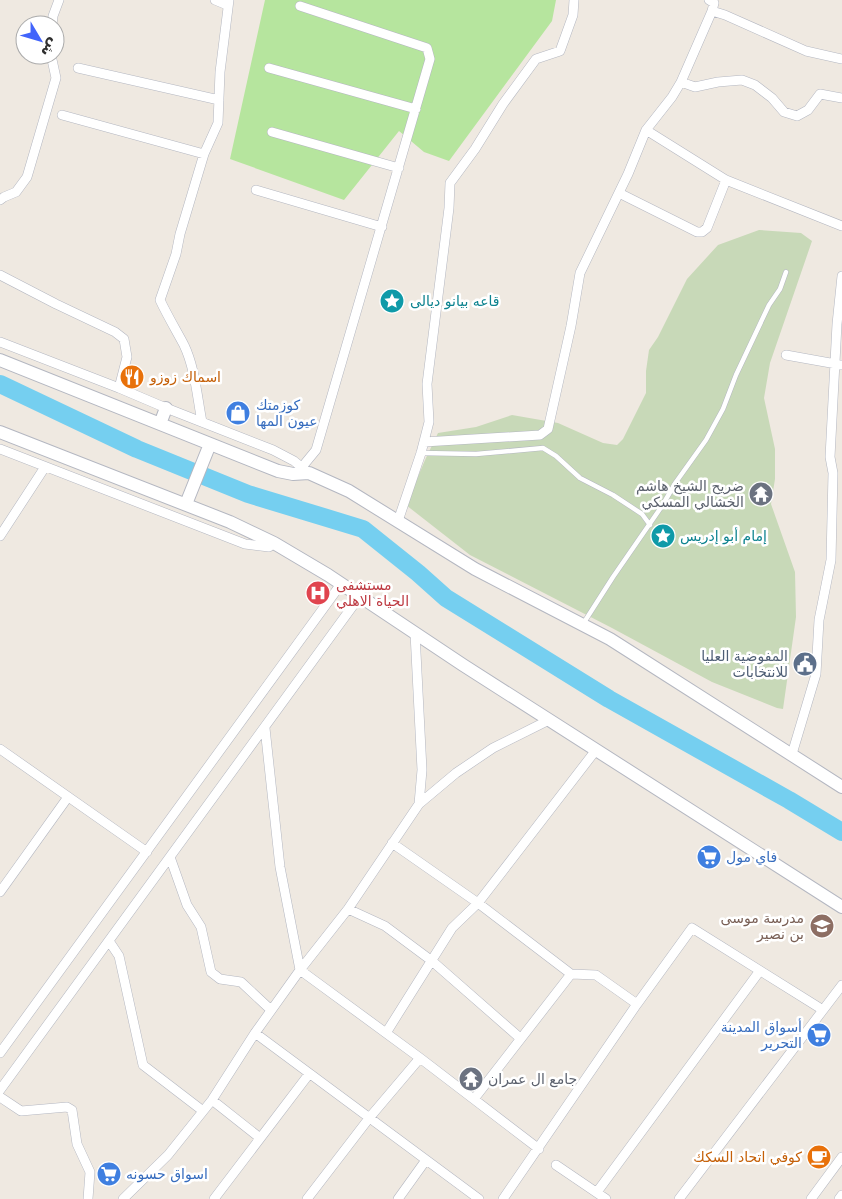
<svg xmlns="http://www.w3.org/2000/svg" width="842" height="1199" viewBox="0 0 842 1199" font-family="'DejaVu Sans',Vazirmatn,sans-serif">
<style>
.green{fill:#b6e59e}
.cemetery{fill:#c8d9b8}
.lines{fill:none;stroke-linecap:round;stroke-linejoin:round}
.river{stroke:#75cff0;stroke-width:18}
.lane-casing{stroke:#b4b7c1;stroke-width:5.5}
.street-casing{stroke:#b4b7c1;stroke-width:10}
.secondary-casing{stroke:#b4b7c1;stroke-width:14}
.lane{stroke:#fff;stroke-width:4.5}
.street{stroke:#fff;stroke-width:9}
.secondary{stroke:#fff;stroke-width:12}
.labels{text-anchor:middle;stroke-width:5;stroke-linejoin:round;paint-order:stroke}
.culture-label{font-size:14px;fill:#0d838f;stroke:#fff;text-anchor:start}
.food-label{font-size:14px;fill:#c56008;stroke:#fff;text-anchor:start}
.shop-label{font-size:14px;fill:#366cbe;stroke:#fff;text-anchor:start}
.worship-label{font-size:14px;fill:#5b616d;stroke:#fff;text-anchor:end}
.health-label{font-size:14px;fill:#be3a42;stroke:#fff;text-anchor:start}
.service-label{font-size:14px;fill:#4e5e75;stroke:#fff;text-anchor:end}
.education-label{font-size:14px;fill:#785e54;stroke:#fff;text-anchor:end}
</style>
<rect width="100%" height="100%" fill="#efe9e1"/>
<path class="green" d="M265 0H556L552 21 449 161 424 152 399 131 344 200 230 159Z"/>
<path class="cemetery" d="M759 230 801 233 812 241 770 363 764 398 775 449V479L771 504 795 572 796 617 783 709 777 708 712 682 612 628 470 555 406 505 425 460 438 433 476 427 512 415 558 423 603 443 617 445 623 439 646 393V371L649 350 658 337 687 279 718 245Z"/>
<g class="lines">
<path class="river" d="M0 384 137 449 248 494 363 529 418 573 446 598 609 699 789 800 842 832"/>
<defs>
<path id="lane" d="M421 453 476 454 543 448 556 456 580 478 613 495 642 514 650 525
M583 624 613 577 662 506 676 482 706 440 723 409 736 375 769 305 780 289 786 272"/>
<path id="street" d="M215 0 227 5
M300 6 427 48 430 59 316 450 302 467
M712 11 725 15 806 51 842 59
M52 25 53 16 59 0
M78 68 219 100
M269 68 416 109
M681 82 695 87 718 82 742 80 755 85 772 98 784 112 797 116 808 110 820 94 842 98
M62 115 204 154
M646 130 726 180 842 226
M272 132 399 168
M256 190 382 227
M619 193 697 232H702L707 228 726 180
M0 200 4 197 16 192 27 177 56 78 51 55
M0 275 56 304 115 332 124 339 127 357 119 388
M0 342 119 388 166 408 273 450 294 461 305 470
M786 355 842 365
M202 422C197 396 195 368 184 345 176 330 167 315 160 300L176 254 180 234 204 154 218 123 220 72 229 0
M424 442 540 435 548 429 571 326 580 273 628 174 646 130 672 97 681 82 712 11 714 3 709 0
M0 449 245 544 269 547 274 543
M398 521 421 453 429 422 427 384 449 208 450 183 475 149 503 104 536 59 560 51 573 15 574 0
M0 536 45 467
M415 633 422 770 419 804
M265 728 280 867 300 970 420 1058 539 1149
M0 749 147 852
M792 754 816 674 819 620 831 560 833 473 830 457 837 324 842 276
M392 843 478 903 571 974
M170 857 187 905 201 927 211 972 220 979 241 982 271 1010
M0 892 68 797
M348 909 385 926 432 961 520 1038
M109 941 119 956 143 1065 203 1111
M823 1010 842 985
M255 1033 479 1199
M386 1033 452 928 478 903 596 750
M0 1053 341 584
M0 1090 360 596
M0 1097 21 1111 67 1107 72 1110 77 1144 90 1172 88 1199
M474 1099 571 974 596 975 637 1004
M212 1100 260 1138
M556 1165 606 1199
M597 1192 759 972
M123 1199 168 1155 212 1100 255 1033 300 970 348 909 419 804 456 773 493 748 549 720
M214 1199 309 1074
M307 1199 370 1117 420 1058
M398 1199 426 1160
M503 1199 637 1004 692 928 823 1010 679 1199
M811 1199 842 1157
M839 1199 842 1195"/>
<path id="secondary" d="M0 360 278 471 293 474 309 473 349 491 475 569 610 639 842 787
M160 424 166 408
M0 432 230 522 274 543 328 575 463 665 842 907
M186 504 210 444"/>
</defs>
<use href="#lane" class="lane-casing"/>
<use href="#street" class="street-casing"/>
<use href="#secondary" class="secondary-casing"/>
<use href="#lane" class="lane"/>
<use href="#street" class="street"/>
<use href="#secondary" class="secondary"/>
</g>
<defs>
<symbol id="sight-disc" viewBox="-11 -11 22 22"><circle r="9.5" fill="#0f9aa8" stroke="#fff"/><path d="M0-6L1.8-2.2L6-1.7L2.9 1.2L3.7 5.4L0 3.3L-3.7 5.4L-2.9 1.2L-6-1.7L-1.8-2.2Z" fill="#fff"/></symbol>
<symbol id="restaurant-disc" viewBox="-11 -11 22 22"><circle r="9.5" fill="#e8710a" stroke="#fff"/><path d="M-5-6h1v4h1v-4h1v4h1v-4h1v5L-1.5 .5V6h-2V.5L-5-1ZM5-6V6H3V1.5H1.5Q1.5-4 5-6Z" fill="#fff"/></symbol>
<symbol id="shop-disc" viewBox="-11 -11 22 22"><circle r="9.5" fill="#3f7fe0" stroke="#fff"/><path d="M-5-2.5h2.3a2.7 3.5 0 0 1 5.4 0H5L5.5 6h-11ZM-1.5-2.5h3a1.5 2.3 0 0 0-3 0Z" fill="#fff"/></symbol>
<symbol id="temple-disc" viewBox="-11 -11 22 22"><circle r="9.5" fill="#6b7280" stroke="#fff"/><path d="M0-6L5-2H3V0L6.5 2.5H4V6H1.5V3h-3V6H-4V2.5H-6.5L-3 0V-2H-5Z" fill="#fff"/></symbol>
<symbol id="hospital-disc" viewBox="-11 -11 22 22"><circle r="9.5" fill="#e0444e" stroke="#fff"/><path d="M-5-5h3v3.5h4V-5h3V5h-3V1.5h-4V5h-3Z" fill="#fff"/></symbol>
<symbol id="civic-disc" viewBox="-11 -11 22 22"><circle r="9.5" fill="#5c6f8a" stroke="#fff"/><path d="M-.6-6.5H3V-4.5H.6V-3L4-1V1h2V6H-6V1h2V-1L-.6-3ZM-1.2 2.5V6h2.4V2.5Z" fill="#fff"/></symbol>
<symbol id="supermarket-disc" viewBox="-11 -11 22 22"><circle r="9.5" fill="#3f7fe0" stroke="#fff"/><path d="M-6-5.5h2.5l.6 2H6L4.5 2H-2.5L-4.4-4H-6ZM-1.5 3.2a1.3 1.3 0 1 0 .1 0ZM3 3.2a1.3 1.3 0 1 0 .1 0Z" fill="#fff"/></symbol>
<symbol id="school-disc" viewBox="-11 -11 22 22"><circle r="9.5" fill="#8d6e63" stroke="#fff"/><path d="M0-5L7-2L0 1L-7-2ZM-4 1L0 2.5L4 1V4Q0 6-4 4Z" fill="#fff"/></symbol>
<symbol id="cafe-disc" viewBox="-11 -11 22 22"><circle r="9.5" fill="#e8710a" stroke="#fff"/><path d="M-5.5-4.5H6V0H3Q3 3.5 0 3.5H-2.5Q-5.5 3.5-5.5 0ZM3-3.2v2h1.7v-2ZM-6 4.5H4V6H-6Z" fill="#fff"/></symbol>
</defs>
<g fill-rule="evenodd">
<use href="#sight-disc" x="378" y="287" width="28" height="28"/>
<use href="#restaurant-disc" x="118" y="363" width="28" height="28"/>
<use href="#shop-disc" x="224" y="399" width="28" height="28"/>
<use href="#temple-disc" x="747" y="480" width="28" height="28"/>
<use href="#sight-disc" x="649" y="522" width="28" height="28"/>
<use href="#hospital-disc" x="304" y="579" width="28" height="28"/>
<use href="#civic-disc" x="791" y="650" width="28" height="28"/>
<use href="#supermarket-disc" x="695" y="843" width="28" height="28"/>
<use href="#school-disc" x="808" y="912" width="28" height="28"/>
<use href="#supermarket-disc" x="805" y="1021" width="28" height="28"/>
<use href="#temple-disc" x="457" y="1065" width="28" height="28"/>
<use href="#cafe-disc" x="805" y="1143" width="28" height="28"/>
<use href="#supermarket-disc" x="95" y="1160" width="28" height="28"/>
</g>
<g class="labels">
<g class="culture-label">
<text x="410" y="306">قاعه بيانو ديالى</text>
<text x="680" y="541">إمام أبو إدريس</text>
</g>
<g class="food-label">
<text x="150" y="382">اسماك زوزو</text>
<text x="802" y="1162" text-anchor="end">كوفي اتحاد السكك</text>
</g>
<g class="shop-label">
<text x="256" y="410">كوزمتك<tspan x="256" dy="16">عيون المها</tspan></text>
<text x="726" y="862">فاي مول</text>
<text x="802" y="1032" text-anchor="end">أسواق المدينة<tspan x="802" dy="16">التحرير</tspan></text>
<text x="126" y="1179">اسواق حسونه</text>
</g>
<g class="worship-label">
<text x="744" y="491">ضريح الشيخ هاشم<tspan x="744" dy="16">الخشالي المسكي</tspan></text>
<text x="488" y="1084" text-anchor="start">جامع ال عمران</text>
</g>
<g class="health-label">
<text x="336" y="590">مستشفى<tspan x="336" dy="16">الحياة الاهلي</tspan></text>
</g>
<g class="service-label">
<text x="788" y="661">المفوضية العليا<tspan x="788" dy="16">للانتخابات</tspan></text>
</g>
<g class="education-label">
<text x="804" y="923">مدرسة موسى<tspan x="804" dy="16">بن نصير</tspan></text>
</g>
</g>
<g transform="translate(40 40) rotate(128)"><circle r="24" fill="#ffffff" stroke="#ababab"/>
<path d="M0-4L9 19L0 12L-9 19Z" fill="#4264fb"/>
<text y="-8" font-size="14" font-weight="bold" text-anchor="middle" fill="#2e2e2e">ش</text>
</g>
</svg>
